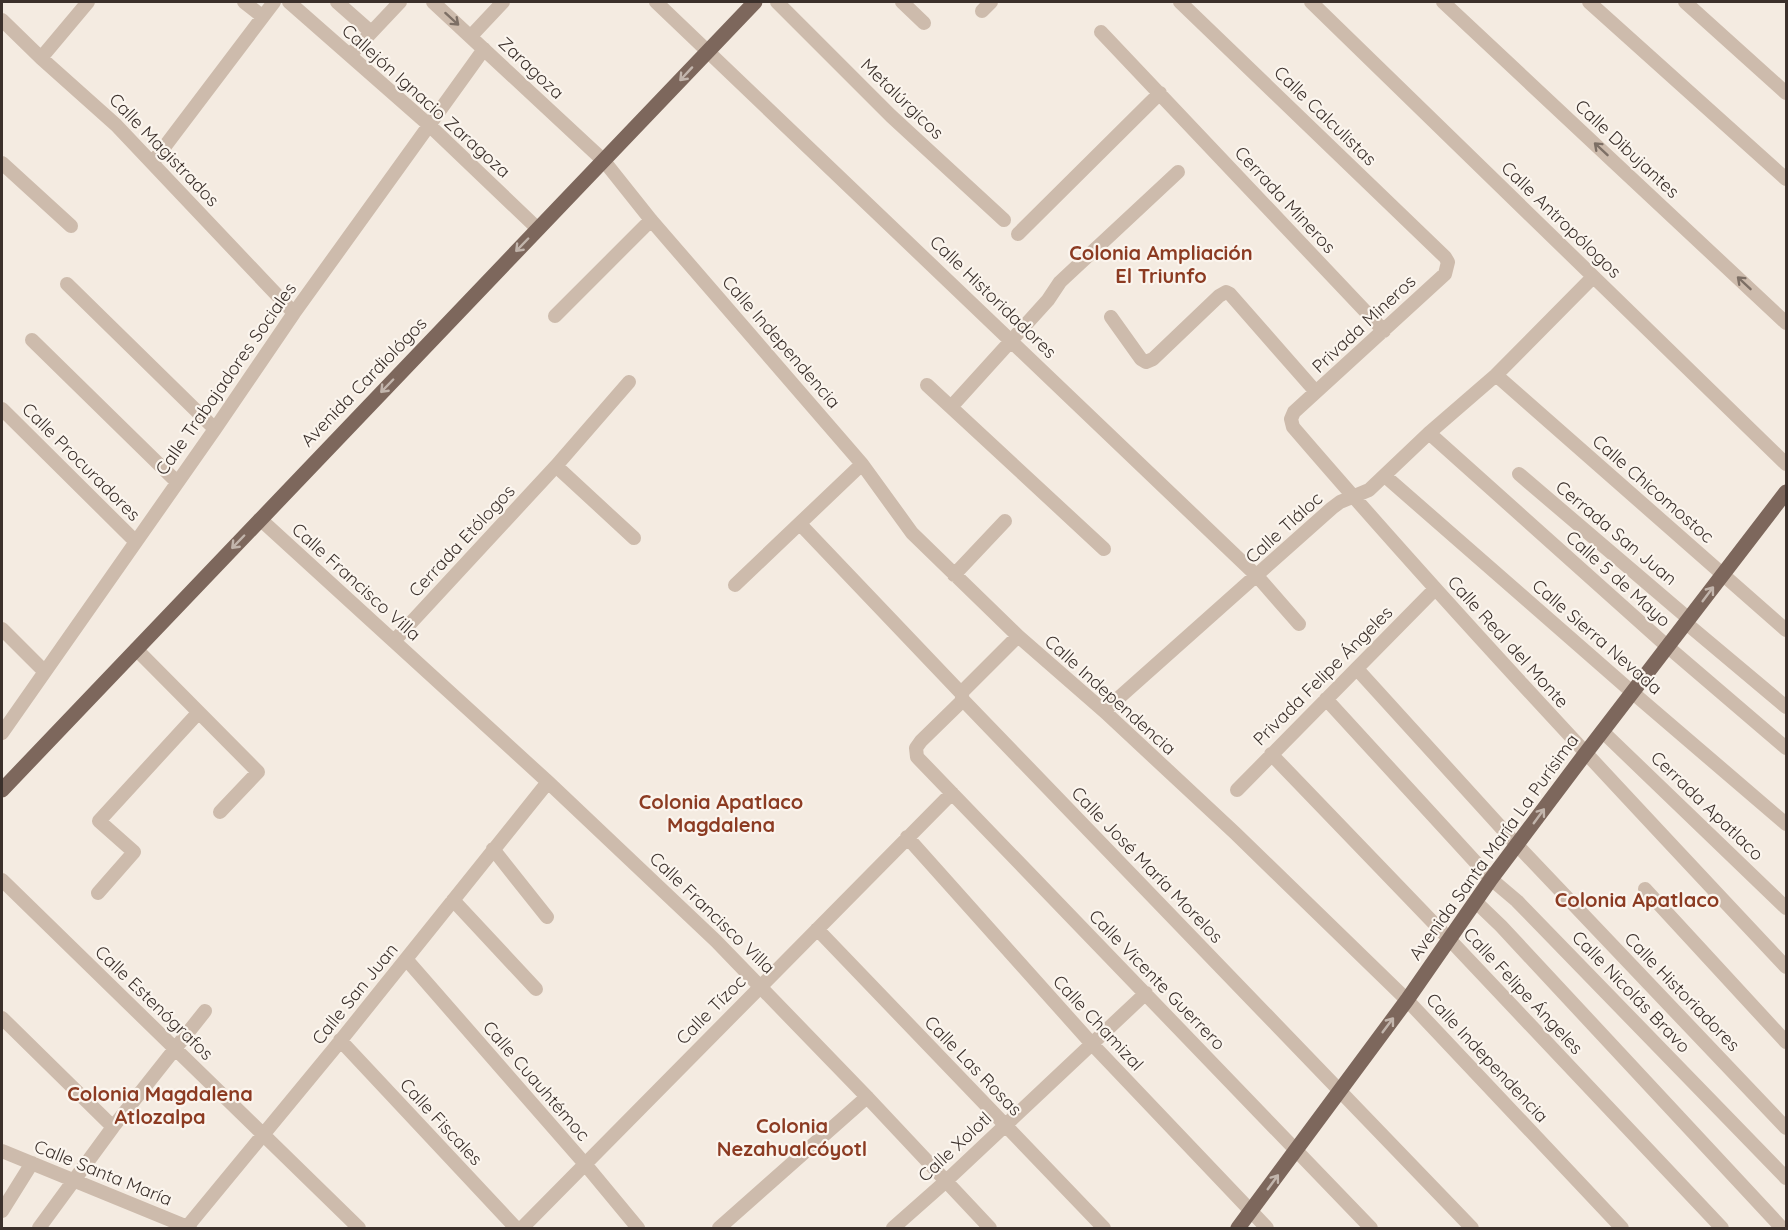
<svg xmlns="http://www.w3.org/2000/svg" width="1788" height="1230" viewBox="0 0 1788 1230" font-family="Quicksand,sans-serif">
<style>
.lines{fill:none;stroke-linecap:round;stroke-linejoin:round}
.minor{stroke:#cdbbac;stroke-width:14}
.primary{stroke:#7d675c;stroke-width:15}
.oneway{stroke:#7d6f65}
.oneway2{stroke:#c2b5ac}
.labels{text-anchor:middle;stroke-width:4.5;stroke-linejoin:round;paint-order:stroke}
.street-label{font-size:18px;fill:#3b302b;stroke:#fbf5ee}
.neighbourhood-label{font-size:20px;font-weight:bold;fill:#8c3b22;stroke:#fbf5ee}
</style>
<rect width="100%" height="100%" fill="#f4ebe1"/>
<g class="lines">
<path class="minor" d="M244 2 262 16
M289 2 429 125 538 229
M337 2 371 32
M433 2 604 161 651 220 862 464 912 533 1018 636 1104 711 1235 833 1407 1000 1622 1228
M656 2 1257 576 1299 624
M777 2 891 116 1004 220
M902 2 924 23
M1180 2 1445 257 1448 262 1445 274 1294 412 1291 419 1293 427C1452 612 1619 789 1786 967
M1311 2 1786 464
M1443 2 1786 323
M1589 2 1786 179
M1685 2 1786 93
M982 11 991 2
M2 20 41 58 116 125 294 313
M1101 32 1384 331
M471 36 503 2
M350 55 400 2
M41 58 88 2
M153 162 274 2
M2 163 71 226
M1018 234 1160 93
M67 284 215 429
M555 316 651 220
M1111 317 1141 359 1146 362 1153 359 1219 296 1226 292 1230 294 1316 392
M32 340 177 482
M1496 375 1786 630
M927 385 1104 549
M951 407 1048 300 1060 282 1178 172
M2 409 135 541
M1429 433 1668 647 1786 748
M556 466 634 538
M1519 474 1689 619
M1385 476 1632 692 1786 824
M260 519 548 782 716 941 867 1097 990 1228
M800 524 961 693 963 700 1472 1228
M954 575 1005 521
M735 585 862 464
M1686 623 1786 707
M2 629 44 671
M394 641 556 466 629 382
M136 649 258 772 220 812
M1357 669 1517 845 1786 1128
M961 693 1018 636
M1326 699 1491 879 1517 901 1786 1178
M963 700 921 741 916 748 917 757 1371 1228
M1104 711 1332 508 1340 502 1369 490 1429 433 1496 375 1593 277
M1602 731 1786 908
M2 733 215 429 294 313 484 49
M1271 754 1450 940 1722 1228
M1237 790 1435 589
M907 837 1092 1044 1267 1228
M493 849 547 917
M2 880 359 1228
M1645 889 1786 1042
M98 893 134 852 99 821 198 713
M453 900 536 989
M1476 902 1501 926 1782 1228
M817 929 1104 1228
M406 959 585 1164 638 1228
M2 1018 113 1127
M340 1040 516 1228
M2 1151 190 1228
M2 1211 32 1163
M187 1227 333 1050 548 782
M39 1228 113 1127 205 1011
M522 1228 952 793
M719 1228 867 1097
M893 1228 945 1182 1146 993"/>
<path class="primary" d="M2 790 755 2
M1238 1228 1407 1000 1491 879 1585 754 1786 492"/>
</g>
<defs><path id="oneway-shaft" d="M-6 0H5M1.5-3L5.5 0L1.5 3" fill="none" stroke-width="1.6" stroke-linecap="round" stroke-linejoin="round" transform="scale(1.5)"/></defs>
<g class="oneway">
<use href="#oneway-shaft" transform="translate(452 19) rotate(42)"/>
<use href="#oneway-shaft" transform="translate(1601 149) rotate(-137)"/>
<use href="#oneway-shaft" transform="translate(1744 283) rotate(-137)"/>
</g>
<g class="oneway2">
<use href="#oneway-shaft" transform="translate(686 74) rotate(133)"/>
<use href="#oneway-shaft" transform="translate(522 245) rotate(134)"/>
<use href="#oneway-shaft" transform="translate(387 386) rotate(134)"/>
<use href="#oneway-shaft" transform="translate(238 542) rotate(134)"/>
<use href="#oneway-shaft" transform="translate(1708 594) rotate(-53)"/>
<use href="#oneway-shaft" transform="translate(1539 816) rotate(-54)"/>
<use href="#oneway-shaft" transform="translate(1388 1025) rotate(-53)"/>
<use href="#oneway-shaft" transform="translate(1273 1182) rotate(-54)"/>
</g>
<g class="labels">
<g class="street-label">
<text transform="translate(531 68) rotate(43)" y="6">Zaragoza</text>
<text transform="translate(902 99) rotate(44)" y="6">Metalúrgicos</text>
<text transform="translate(426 101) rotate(42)" y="6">Callejón Ignacio Zaragoza</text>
<text transform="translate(1325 116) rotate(44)" y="6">Calle Calculistas</text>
<text transform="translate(1627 149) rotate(43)" y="6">Calle Dibujantes</text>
<text transform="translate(164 150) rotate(46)" y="6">Calle Magistrados</text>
<text transform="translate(1285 200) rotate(47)" y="6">Cerrada Mineros</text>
<text transform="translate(1561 220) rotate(44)" y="6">Calle Antropólogos</text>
<text transform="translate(993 297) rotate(44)" y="6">Calle Historidadores</text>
<text transform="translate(1364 324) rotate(-43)" y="6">Privada Mineros</text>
<text transform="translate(781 342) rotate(49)" y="6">Calle Independencia</text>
<text transform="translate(226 379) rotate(-55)" y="6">Calle Trabajadores Sociales</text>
<text transform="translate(364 382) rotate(-46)" y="6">Avenida Cardiológos</text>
<text transform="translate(81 462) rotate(45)" y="6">Calle Procuradores</text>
<text transform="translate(1653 489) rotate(41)" y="6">Calle Chicomostoc</text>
<text transform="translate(1284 528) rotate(-42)" y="6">Calle Tláloc</text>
<text transform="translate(1616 533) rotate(40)" y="6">Cerrada San Juan</text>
<text transform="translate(462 541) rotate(-47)" y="6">Cerrada Etólogos</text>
<text transform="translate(1618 579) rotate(42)" y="6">Calle 5 de Mayo</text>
<text transform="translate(356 582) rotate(42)" y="6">Calle Francisco Villa</text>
<text transform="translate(1597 637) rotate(41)" y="6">Calle Sierra Nevada</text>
<text transform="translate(1508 642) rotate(48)" y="6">Calle Real del Monte</text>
<text transform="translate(1323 676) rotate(-45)" y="6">Privada Felipe Ángeles</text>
<text transform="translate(1110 695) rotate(42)" y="6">Calle Independencia</text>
<text transform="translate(1707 806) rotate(44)" y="6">Cerrada Apatlaco</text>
<text transform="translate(1494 847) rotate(-54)" y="6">Avenida Santa María La Purísima</text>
<text transform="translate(1147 865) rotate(46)" y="6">Calle José María Morelos</text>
<text transform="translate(712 913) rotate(44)" y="6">Calle Francisco Villa</text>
<text transform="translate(1157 980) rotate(46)" y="6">Calle Vicente Guerrero</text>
<text transform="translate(1523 991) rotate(47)" y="6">Calle Felipe Ángeles</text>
<text transform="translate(1631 992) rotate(46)" y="6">Calle Nicolás Bravo</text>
<text transform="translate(1682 992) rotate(46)" y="6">Calle Historiadores</text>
<text transform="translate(355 994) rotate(-51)" y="6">Calle San Juan</text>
<text transform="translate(154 1003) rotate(44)" y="6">Calle Estenógrafos</text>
<text transform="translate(711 1010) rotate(-45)" y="6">Calle Tízoc</text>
<text transform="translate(1098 1023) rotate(47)" y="6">Calle Chamizal</text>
<text transform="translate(1487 1058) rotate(47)" y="6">Calle Independencia</text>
<text transform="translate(973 1066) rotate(46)" y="6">Calle Las Rosas</text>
<text transform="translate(536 1081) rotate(49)" y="6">Calle Cuauhtémoc</text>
<text transform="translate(441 1122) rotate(47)" y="6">Calle Fiscales</text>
<text transform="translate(955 1147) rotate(-43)" y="6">Calle Xolotl</text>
<text transform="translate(103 1173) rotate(22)" y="6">Calle Santa María</text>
</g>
<g class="neighbourhood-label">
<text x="1161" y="260">Colonia Ampliación<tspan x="1161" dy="23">El Triunfo</tspan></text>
<text x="721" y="809">Colonia Apatlaco<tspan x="721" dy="23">Magdalena</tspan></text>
<text x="1637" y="907">Colonia Apatlaco</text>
<text x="160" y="1101">Colonia Magdalena<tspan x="160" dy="23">Atlozalpa</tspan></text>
<text x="792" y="1133">Colonia<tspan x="792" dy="23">Nezahualcóyotl</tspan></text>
</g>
</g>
<rect width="1788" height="1230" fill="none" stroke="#3b302b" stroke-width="6"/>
</svg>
